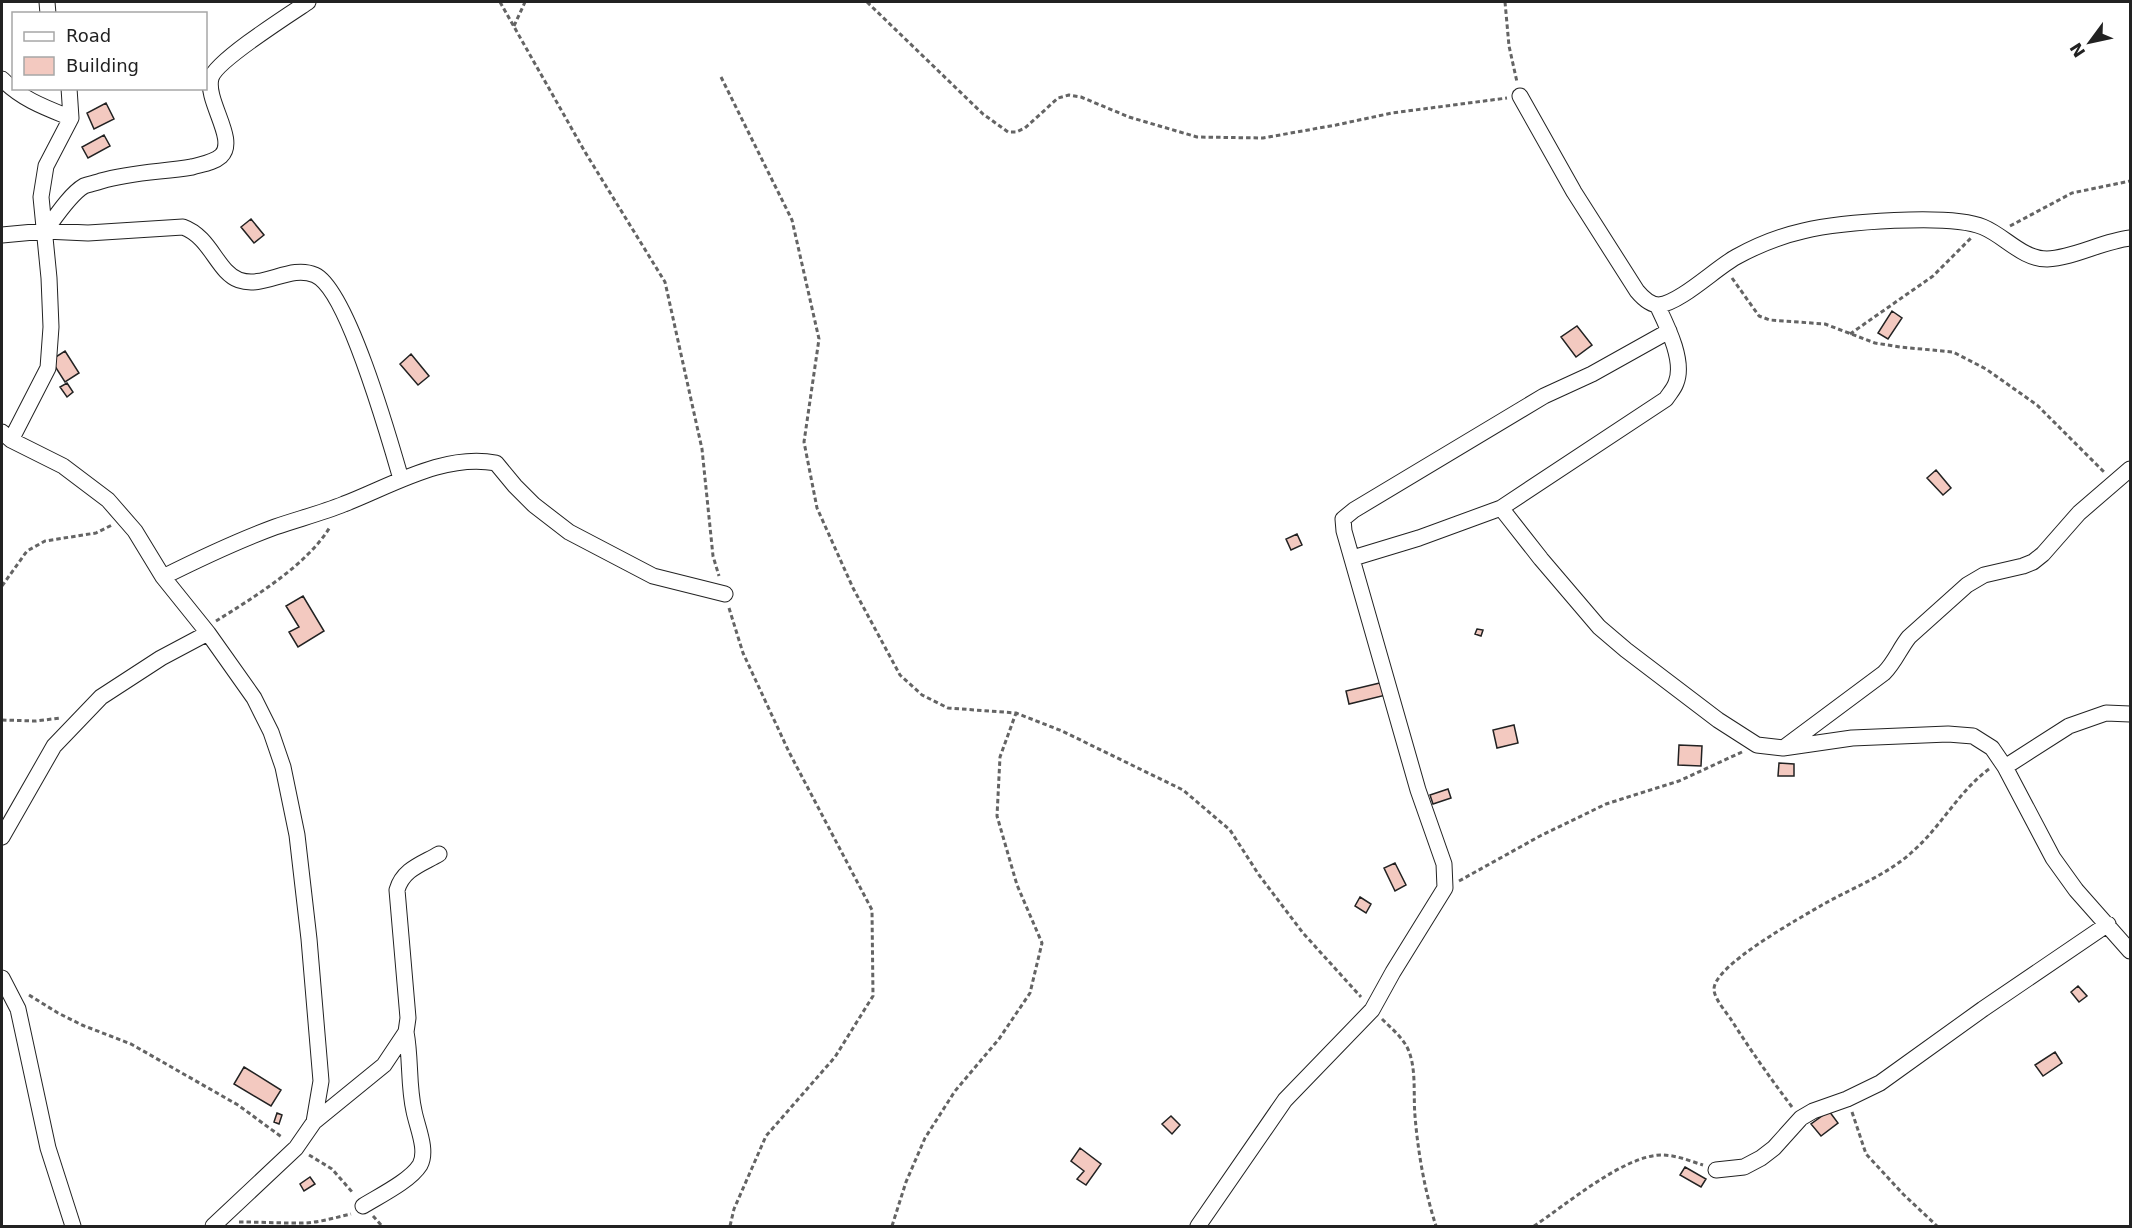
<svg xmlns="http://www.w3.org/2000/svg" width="2132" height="1228" viewBox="0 0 2132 1228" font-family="'DejaVu Sans',sans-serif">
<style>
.building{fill:#f3c9c0;stroke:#222;stroke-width:1.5}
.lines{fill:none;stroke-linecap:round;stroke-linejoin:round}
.street-casing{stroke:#222;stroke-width:17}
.path{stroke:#646464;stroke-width:3;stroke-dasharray:4.5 3;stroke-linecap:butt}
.street{stroke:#fff;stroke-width:15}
</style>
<rect width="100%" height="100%" fill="#fff"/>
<path class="building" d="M106 103 114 119 94 129 87 113Z
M104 135 110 146 88 158 82 147Z
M251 219 264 235 254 243 241 227Z
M1892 311 1902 318 1888 339 1878 333Z
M1577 326 1592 345 1576 357 1561 337Z
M65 351 79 373 65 382 51 360Z
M411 354 429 376 418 385 400 364Z
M67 383 73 392 67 397 60 387Z
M1936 470 1951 488 1943 495 1927 478Z
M1297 534 1302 545 1291 550 1286 539Z
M303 596 324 631 298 647 289 632 299 627 286 606Z
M1477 629 1483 630 1481 636 1475 634Z
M1384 682 1386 695 1349 704 1346 691Z
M1514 725 1518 743 1497 748 1493 730Z
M1679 745 1702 746 1701 766 1678 765Z
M1779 763 1794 764V776H1778Z
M1448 789 1451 798 1433 804 1430 795Z
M1395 863 1406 885 1395 891 1384 868Z
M1360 897 1371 904 1366 913 1355 906Z
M2078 986 2087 996 2079 1002 2071 992Z
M2055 1052 2062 1063 2043 1076 2035 1065Z
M244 1067 281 1090 271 1106 234 1084Z
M1829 1111 1838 1123 1821 1136 1811 1124Z
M277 1113 282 1115 279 1124 274 1122Z
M1171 1116 1180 1125 1172 1134 1162 1124Z
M1080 1148 1101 1164 1086 1185 1077 1179 1084 1171 1071 1161Z
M1685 1167 1706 1179 1701 1187 1680 1175Z
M310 1177 315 1184 304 1191 300 1184Z"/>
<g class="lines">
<defs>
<path id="street" d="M47 2 48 14
M2 79C21 99 46 108 71 118
M1520 96 1574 192 1637 291C1642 297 1650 305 1659 305 1680 303 1716 268 1736 257 1756 246 1781 236 1803 231 1840 222 1950 213 1983 227 2005 236 2022 259 2047 259 2074 258 2103 241 2130 238
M45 231C54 219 70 194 84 186 89 184 96 183 101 181 131 172 162 172 192 167 202 164 213 163 221 156 238 140 205 101 211 78 216 61 290 14 308 2
M2 235 45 231 88 233 183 227C211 237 217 272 239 280 264 289 290 264 315 275 347 289 390 441 401 479
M2 432 11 440 63 466 108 500 135 531 163 577 208 633 254 698 271 732 283 767 297 835 309 939 321 1081 314 1122 296 1148 213 1226
M11 440 48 368 51 327 49 278 41 197 46 166 71 118 69 88
M1501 508 1541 559 1599 627 1626 650 1718 720 1757 745 1783 748 1852 738 1948 734 1973 736 1992 748 2005 767 2053 858 2076 890 2130 951
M1353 558 1419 538 1501 508 1666 399C1669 394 1674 389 1676 383 1685 361 1667 326 1657 305
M163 577C199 559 237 541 275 527 298 519 322 513 344 504 391 486 444 453 496 463L515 486 534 505 569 532 653 576 725 594
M1786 746 1884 673C1895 662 1900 648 1909 637L1967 585 1984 575 2023 566 2033 562 2043 554 2079 513 2130 469
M2005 767 2069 726 2106 713 2130 714
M2 837 54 746 101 697 161 658 208 633
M2 978 18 1009 48 1148 73 1226
M314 1122 384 1065 406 1032 408 1018 397 890C403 869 422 864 439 854
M1716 1170 1744 1167 1761 1158 1774 1148 1801 1118 1813 1111 1847 1099 1880 1083 1983 1009 2108 924
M363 1206C379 1196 410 1181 420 1165 428 1150 417 1127 414 1111 408 1085 411 1058 406 1032
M1198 1226 1285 1100 1372 1010 1393 972 1445 888 1444 864 1418 790 1344 531 1343 519 1354 510 1544 396 1592 374 1669 331"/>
</defs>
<use href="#street" class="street-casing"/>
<path class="path" d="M500 2 585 152 665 282 702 449 713 556 719 576
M867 2 983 114 1008 132H1016L1025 128 1058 98 1069 95 1081 97 1129 117 1197 137 1263 138 1336 125 1392 113 1507 98
M1505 2 1509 46 1517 82
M514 26 525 2
M721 77 792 220 819 339 804 442 817 508 853 588 900 675 922 695 948 708 1016 713 1062 731 1183 790 1230 830 1259 875 1303 933 1361 997
M2010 226 2072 193 2130 181
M1732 278 1759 316 1770 320 1825 324 1875 343 1900 347 1953 352 1986 369 2037 405 2104 472
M1850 334 1933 276 1971 238
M2 586 27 551 45 541 96 533 112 525
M729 608 743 653 789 752 872 910 873 996 835 1057 766 1136 734 1209 730 1226
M216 621C253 598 307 565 330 527
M2 720 36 721 60 718
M1459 881 1540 836 1606 804 1679 781 1742 752
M29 995 58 1013 82 1025 131 1044 238 1105 283 1138
M1382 1019C1391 1028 1401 1036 1407 1047 1417 1067 1413 1094 1415 1116 1418 1153 1425 1192 1436 1226
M1792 1107C1771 1079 1751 1051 1732 1021 1727 1013 1715 1000 1714 990 1712 966 1802 917 1822 905 1852 888 1887 875 1912 852 1941 827 1958 792 1989 769
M1852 1112 1866 1154 1903 1194 1937 1226
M309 1155 332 1169 353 1193
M373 1216 382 1226
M239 1222C258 1222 277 1223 296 1223 315 1224 333 1218 351 1214
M892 1226 906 1182 925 1138 955 1091 999 1039 1030 993 1042 943 1017 885 997 816 1000 757 1016 713
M1534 1226C1566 1205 1624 1155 1662 1155 1676 1155 1690 1161 1703 1165"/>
<use href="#street" class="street"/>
</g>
<rect width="2132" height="1228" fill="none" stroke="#222222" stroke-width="6"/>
<rect x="12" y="12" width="195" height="78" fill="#ffffff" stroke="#a7a7a7" stroke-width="1.5"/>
<rect x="24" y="32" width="30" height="9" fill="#ffffff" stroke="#a7a7a7" stroke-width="1.5"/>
<text x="66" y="42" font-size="18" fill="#222222">Road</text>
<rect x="24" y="57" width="30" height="18" fill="#f3c9c0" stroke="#a7a7a7" stroke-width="1.5"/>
<text x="66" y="72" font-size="18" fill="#222222">Building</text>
<g transform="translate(2090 42) rotate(237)" stroke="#ffffff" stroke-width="4.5" paint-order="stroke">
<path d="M0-4.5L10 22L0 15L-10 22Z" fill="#222222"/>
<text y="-9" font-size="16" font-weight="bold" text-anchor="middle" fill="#222222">N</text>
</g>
</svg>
